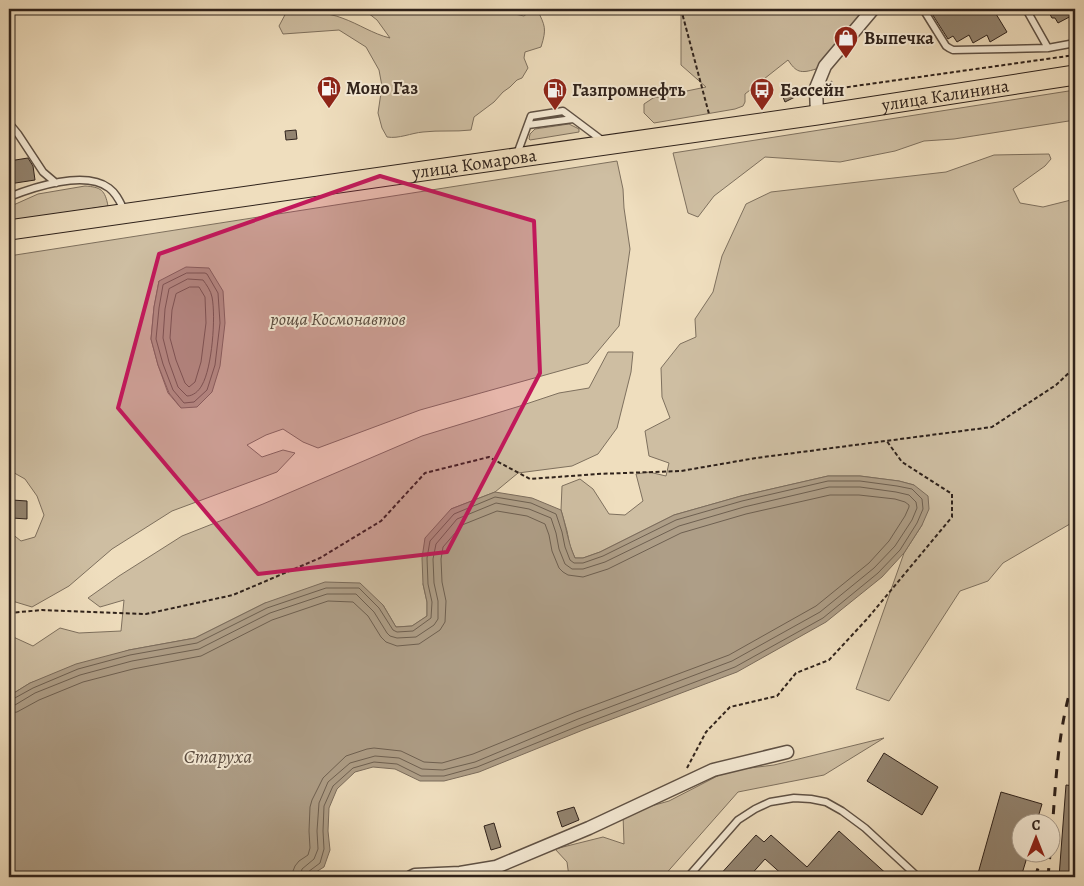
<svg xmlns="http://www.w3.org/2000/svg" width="1084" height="886" viewBox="0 0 1084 886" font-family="Alegreya,serif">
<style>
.green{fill:#cebea2;stroke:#7e705e;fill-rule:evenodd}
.water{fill:#ae9e87;stroke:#7b6c5c}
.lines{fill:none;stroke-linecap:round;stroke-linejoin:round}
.shore{stroke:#6e6051;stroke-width:1}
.building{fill:#938470;stroke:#2f221b}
.lane-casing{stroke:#5f5144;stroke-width:9}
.street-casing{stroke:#5f5144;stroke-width:15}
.primary-casing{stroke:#2f221b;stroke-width:21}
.path{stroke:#2f221b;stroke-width:2;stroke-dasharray:4 2.5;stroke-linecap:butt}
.lane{stroke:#f5ead5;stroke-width:6}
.street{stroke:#f5ead5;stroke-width:12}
.primary{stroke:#efdebe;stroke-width:19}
.rail{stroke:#2f221b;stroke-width:3;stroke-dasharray:9 9;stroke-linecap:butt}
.marked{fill:#c2185b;fill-opacity:0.2;stroke:#c2185b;stroke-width:4;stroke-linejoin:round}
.labels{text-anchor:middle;stroke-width:4;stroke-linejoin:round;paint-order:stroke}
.poi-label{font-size:18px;font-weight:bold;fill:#2f221b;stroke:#f5ead5;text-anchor:start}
.street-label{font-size:18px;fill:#2f221b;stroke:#f5ead5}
.park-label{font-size:18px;font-style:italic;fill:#57493d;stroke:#f5ead5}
.water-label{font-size:19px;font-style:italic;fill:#5b4d41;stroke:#f5ead5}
</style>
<rect width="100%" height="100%" fill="#efdebe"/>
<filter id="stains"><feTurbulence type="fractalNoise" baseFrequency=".004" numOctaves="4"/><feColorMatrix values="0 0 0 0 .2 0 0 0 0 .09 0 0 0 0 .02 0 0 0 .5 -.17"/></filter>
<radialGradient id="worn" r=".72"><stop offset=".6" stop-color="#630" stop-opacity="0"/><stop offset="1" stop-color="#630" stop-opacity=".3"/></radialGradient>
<path class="green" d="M363 9H502L501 11 524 16 533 9H537C545 26 547 28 541 47L525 52 524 58 528 68 522 78 517 80 510 87 503 92 494 102 474 117 471 130C455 132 439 130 423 132 411 133 399 139 387 137L382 128 378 113 382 86 379 70 366 47 339 30 283 34 279 26 287 11C300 10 331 13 342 18 359 24 373 34 390 38L377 20Z
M681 9H865L816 69C800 74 796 72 788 60L745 94V102L743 106 735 109 654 123 644 113V104L653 98 706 87 681 65Z
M1075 90V120L954 139 924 141 895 151 840 162 765 157 714 196 698 217 688 213 673 153Z
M569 124 579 129V132L530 140 529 139 530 134 535 129Z
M1049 154 1051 159 1045 166 1013 189 1020 203 1043 207 1075 199V521L1003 563 988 581 960 591 889 701 856 689 904 553 922 525 914 485 899 481 860 476H828L741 496 674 515 600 552 583 558H575L570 546 567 531 561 510 562 486 580 479 593 489 609 514 625 515 643 501 636 474 649 472 666 476 669 463 649 456 645 431 670 418 662 397 661 368 680 344 696 337 695 319 713 292 722 256 746 204 771 192 946 172 994 155Z
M617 161 623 189 624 208 630 249 619 326 588 363 420 410 318 448 303 442 283 429 266 435 247 445 262 457 283 450 295 453 277 472 172 511 112 549 69 586 32 607 9 600V529L11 533 21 541 35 537 44 515 37 496 25 479 9 470V256ZM159 281 181 408 168 393 158 365 151 339 154 307Z
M85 186C101 187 105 190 108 206L9 221V207L38 194Z
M608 352H633L631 372 617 428 598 454 572 466 518 473 495 492 451 509 423 584 427 602V616L412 626 396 627 383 605 265 603 195 638 129 650 30 683 9 696V635L33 646 60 628 79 633 121 631 124 600 100 607 88 598 119 576 182 536 263 504 422 436 520 406 559 393 589 388Z
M884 738 824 775 738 792 663 877H569L567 862 555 849 603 837 624 844 623 814 669 801 733 768H750L774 765Z"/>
<path class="water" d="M186 267 209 268 223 291 225 323 220 366 212 392 197 407 181 408 169 393 158 365 151 339 154 307 159 281Z
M828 476H860L899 481 914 485 928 496 929 509 922 525 904 553 882 577 826 622 737 672 583 730 479 772 444 781H420L395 769 373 767 355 772 337 789 329 808 328 831 330 850 324 867 308 877H9V696L30 683 76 664 129 650 195 638 265 603 325 582 360 583 383 605 396 627 412 626 427 616V602L423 584 422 558 425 538 451 509 495 492 532 498 561 510C566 526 568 543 575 558H583L600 552 674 515 741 496Z"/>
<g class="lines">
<path class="shore" d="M187 273H205L207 274 218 293 220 323 215 365 207 390 194 402 184 403 173 390 163 364 156 339 159 308 163 285Z
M188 279 203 280C206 284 211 291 212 297 216 317 212 368 202 385 199 391 193 396 187 396L178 387 169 362 163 338 165 309 169 289Z
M190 287H199L205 297 206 323 201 362 195 382 189 387 185 383 176 360 170 338 172 310 176 294Z
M9 700 13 699 33 688 78 669 130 655 197 643 267 608 326 588H359L379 608 393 630 397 632 413 631 431 618 432 602 428 584 427 558 430 541 454 514 495 497 531 503 556 514 562 532 565 547 570 560 574 563H583L603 556 676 520 742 501 828 481H860L897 486 912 489 922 499 923 509 917 523 900 550 878 573 823 618 735 667 581 725 477 767 444 776H421L397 764 374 762 353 768 333 786 324 806 323 831 324 849 320 863 308 872 306 877
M9 706 15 705 35 693 80 675 132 661 199 649 270 613 327 594H356L374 612 387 633 390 636 397 638 416 637 434 625 438 619V601L434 583 433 559 436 544 457 519 496 503 529 509 551 518 556 533 559 549 565 564 572 569H583L605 562 679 526 744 507 829 487H860L896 492 909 495 916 502 917 508 912 520 895 546 874 568 820 612 732 661 578 719 475 762 443 770 422 769 399 758 375 756 350 763 328 782 319 803 317 831 318 849 314 859 302 869 300 877
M9 713 17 712 39 700 83 682 133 669 201 656 272 620 328 601 353 602 368 616 381 637 386 642 397 646 419 644 440 630 445 622 446 601 442 582 441 559 443 547 462 525 497 511 527 516 545 524 549 535 552 551 559 568 563 572 568 575 583 577 608 569 681 533 746 514 830 495H859L895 499 905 502 909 505V507L905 516 889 541 869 563 816 606 729 655 576 712 473 754 442 763 424 762 401 751 374 748 367 749 346 756 323 778 312 800 310 807 309 831 310 848 308 855 299 861 295 866 293 871V877"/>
</g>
<path class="building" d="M929 9H993L1007 32 990 42 987 35 973 43 969 35 957 42 953 36 948 39Z
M1047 9H1075V14L1058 23 1055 18H1052Z
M790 88 795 97 785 102 781 92Z
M296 130 297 139 286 140 285 131Z
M28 158 33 166 35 180 9 184V161Z
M12 500 27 501V519L12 518Z
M884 753 938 787 922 815 867 781Z
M1066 785 1075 786V877H1059Z
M1001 792 1042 804 1036 824H1022V854H1028L1021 877H977Z
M574 807 579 820 562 827 557 812Z
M494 823 501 847 491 850 484 826Z
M839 831 890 877H785L765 859 749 877H718L756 835 764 842 771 835 807 867Z"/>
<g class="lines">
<defs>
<path id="lane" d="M923 9 946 46 949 48 953 50 1048 48 1075 43
M1026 9 1048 48
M9 123 18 134 43 172 56 183
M528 125 573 119
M517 154 531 116 563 111 603 141
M9 197C34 187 85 170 109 188 117 194 120 202 124 210
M688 877 738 820 755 809 770 802 794 798 811 799 826 802 842 811 865 828 918 877"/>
<path id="street" d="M817 115 816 88 825 66 873 9
M411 877 415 875 460 873 496 867 589 828 713 770 787 752"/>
<g id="primary">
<path id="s1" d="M9 230 817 115 1075 75"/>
</g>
</defs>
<use href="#lane" class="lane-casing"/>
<use href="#street" class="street-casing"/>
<use href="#primary" class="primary-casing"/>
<path class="path" d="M681 9 709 114
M831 81 833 86 841 88 1075 55
M9 613 42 610 146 614 233 595 320 558 381 521 425 473 489 457 530 479 597 474 681 471 756 458 992 427 1056 385 1075 367
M687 768 706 732 730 707 777 696 796 673 829 660 867 619 952 517V494L902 462 886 440"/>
<use href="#lane" class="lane"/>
<use href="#street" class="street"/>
<use href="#primary" class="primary"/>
<path class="rail" d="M1052 832C1056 779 1058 725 1075 675
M1035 877 1043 854
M1048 877 1050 854"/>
</g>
<path class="marked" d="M380 176 534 221 540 373 447 552 258 574 118 408 159 254Z"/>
<defs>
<symbol id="shop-pin" viewBox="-11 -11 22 30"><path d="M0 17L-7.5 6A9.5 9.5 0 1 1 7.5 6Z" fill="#8f2418" stroke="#f5ead5"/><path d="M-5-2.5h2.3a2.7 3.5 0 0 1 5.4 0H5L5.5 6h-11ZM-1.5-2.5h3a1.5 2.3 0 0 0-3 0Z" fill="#fff"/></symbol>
<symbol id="fuel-pin" viewBox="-11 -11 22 30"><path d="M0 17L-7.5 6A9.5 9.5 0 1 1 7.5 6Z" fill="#8f2418" stroke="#f5ead5"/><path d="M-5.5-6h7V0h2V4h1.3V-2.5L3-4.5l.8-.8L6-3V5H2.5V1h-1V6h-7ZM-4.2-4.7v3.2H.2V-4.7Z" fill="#fff"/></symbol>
<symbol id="bus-pin" viewBox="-11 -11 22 30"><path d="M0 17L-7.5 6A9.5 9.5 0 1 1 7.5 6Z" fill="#8f2418" stroke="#f5ead5"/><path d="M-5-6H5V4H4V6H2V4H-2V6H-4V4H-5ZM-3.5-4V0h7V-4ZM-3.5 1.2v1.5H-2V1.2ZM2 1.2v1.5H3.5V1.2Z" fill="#fff"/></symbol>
</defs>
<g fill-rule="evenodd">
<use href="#shop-pin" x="832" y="24" width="28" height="38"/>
<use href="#fuel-pin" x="315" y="74" width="28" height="38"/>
<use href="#fuel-pin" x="541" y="76" width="28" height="38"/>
<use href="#bus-pin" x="748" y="76" width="28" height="38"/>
</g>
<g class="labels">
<g class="poi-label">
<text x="864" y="44">Выпечка</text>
<text x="346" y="94">Моно Газ</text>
<text x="572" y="96">Газпромнефть</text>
<text x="780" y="96">Бассейн</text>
</g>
<g class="street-label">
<text dy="6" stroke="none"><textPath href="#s1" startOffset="946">улица Калинина</textPath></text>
<text dy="6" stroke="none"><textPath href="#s1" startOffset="470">улица Комарова</textPath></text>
</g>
<g class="park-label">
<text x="338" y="325">роща Космонавтов</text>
</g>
<g class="water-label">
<text x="218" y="763">Старуха</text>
</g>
</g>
<rect width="1084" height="886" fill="none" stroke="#efdebe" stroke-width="30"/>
<rect x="10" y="10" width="1064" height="866" fill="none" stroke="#2f221b" stroke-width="2.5"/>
<rect x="15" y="15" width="1054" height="856" fill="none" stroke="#2f221b"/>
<g transform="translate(1036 838)"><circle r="24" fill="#f5ead5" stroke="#a69a8b"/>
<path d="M0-4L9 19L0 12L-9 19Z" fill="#8f2418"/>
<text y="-8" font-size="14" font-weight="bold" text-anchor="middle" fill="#2f221b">С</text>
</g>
<rect width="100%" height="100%" filter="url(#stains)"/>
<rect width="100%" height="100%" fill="url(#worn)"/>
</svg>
